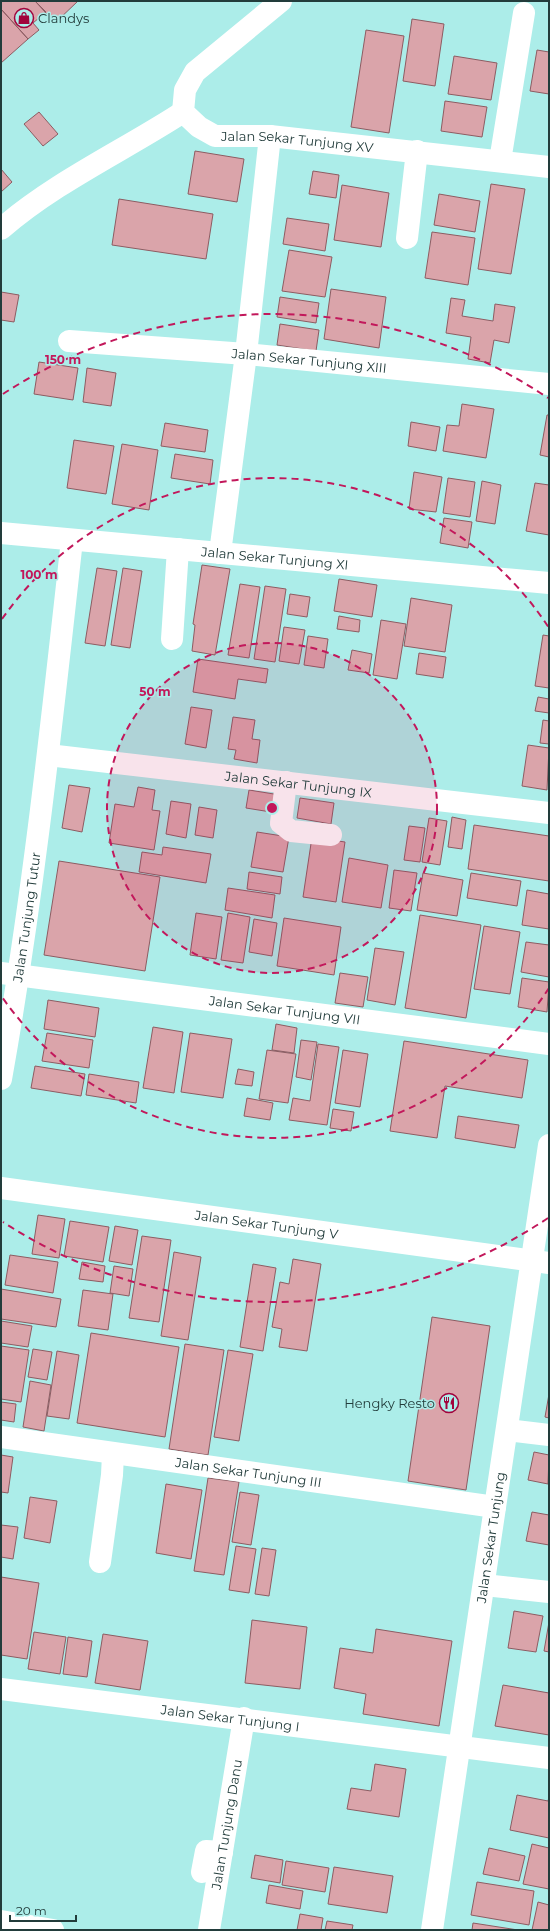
<svg xmlns="http://www.w3.org/2000/svg" width="550" height="1931" viewBox="0 0 550 1931" font-family="Montserrat,sans-serif">
<style>
.building{fill:#daa4aa;stroke:#8d5c62}
.lines{fill:none;stroke-linecap:round;stroke-linejoin:round}
.minor{stroke:#fff;stroke-width:22}
.ring{fill:none;stroke:#c2185b;stroke-width:2;stroke-dasharray:7 5}
.labels{text-anchor:middle;stroke-width:3;stroke-linejoin:round;paint-order:stroke}
.poi-label{font-size:13px;fill:#223c3b;stroke:#acede9;text-anchor:start}
.street-label{font-size:13px;fill:#223c3b;stroke:#acede9}
.centre{fill:#c2185b;stroke:#acede9;stroke-width:2}
.ring-label{font-size:12px;text-anchor:middle;font-weight:bold;fill:#c2185b;stroke:#acede9;stroke-width:3;stroke-linejoin:round;paint-order:stroke}
</style>
<rect width="100%" height="100%" fill="#acede9"/>
<path class="building" d="M1 1H35L46 12 33 23 39 30 28 39 1 9Z
M35 1H78L55 23Z
M1 9 28 39 1 63Z
M412 19 444 24 435 86 403 81Z
M366 30 404 36 389 133 351 127Z
M537 50 549 52V94L530 91Z
M454 56 497 63 491 100 448 94Z
M445 101 487 107 482 137 441 131Z
M39 112 58 134 43 146 24 124Z
M195 151 244 159 237 202 188 194Z
M1 169 12 182 1 192Z
M313 171 339 175 336 198 309 194Z
M491 184 525 189 511 274 478 269Z
M342 185 389 193 381 247 334 240Z
M439 194 480 201 475 232 434 225Z
M119 199 213 214 206 259 112 245Z
M287 218 329 224 325 251 283 244Z
M432 232 475 238 468 285 425 278Z
M289 250 332 257 325 297 282 291Z
M331 289 386 297 379 348 324 339Z
M1 292 19 295 14 322 1 320Z
M280 297 319 303 316 323 277 317Z
M451 298 465 300 462 316 493 321 495 304 515 307 509 343 494 340 490 363 468 359 471 337 446 333Z
M280 324 319 330 316 351 277 345Z
M39 362 78 368 73 400 34 394Z
M87 368 116 373 111 406 83 402Z
M462 404 494 409 486 458 443 451 447 425 459 426Z
M547 415H549V457L540 455Z
M411 422 440 427 436 451 408 446Z
M165 423 208 430 205 452 161 446Z
M74 440 114 446 106 494 67 488Z
M122 444 158 450 149 510 112 504Z
M175 454 213 460 210 484 171 478Z
M414 472 442 477 436 512 409 509Z
M448 478 475 482 470 517 443 513Z
M482 481 501 485 495 524 476 521Z
M535 483 549 485V535L526 531Z
M444 518 472 522 468 548 440 543Z
M202 565 230 569 215 655 192 651 195 625 193 624Z
M97 568 117 571 105 646 85 643Z
M123 568 142 571 130 648 111 645Z
M339 579 377 585 372 617 334 611Z
M240 584 260 587 249 658 228 655Z
M265 586 286 589 275 662 254 659Z
M290 594 310 597 307 617 287 614Z
M411 598 452 605 445 652 404 646Z
M339 616 360 620 359 632 337 629Z
M381 620 406 624 397 679 373 675Z
M284 627 305 630 299 664 279 661Z
M543 635 549 636V688L535 686Z
M308 636 328 639 324 668 304 665Z
M352 650 372 654 369 673 348 670Z
M419 653 446 657 443 678 416 674Z
M198 659 268 669 266 683 238 679 235 699 193 692Z
M538 697 549 699V713L535 711Z
M191 707 212 710 206 748 185 744Z
M233 717 255 720 252 739 260 740 257 763 234 759 236 750 228 749Z
M543 720 549 721V744L540 743Z
M528 745 549 748 547 790 522 786Z
M69 785 90 788 82 832 62 828Z
M138 787 155 790 152 810 160 811 154 850 109 843 115 804 134 807Z
M249 790 280 795 277 813 246 808Z
M300 798 334 803 331 824 297 818Z
M171 801 191 804 186 838 166 834Z
M199 807 217 810 213 838 195 835Z
M452 817 466 820 462 849 448 847Z
M429 818 447 821 440 865 422 862Z
M474 825 549 836V881L468 869Z
M409 826 425 828 420 862 404 860Z
M257 832 289 837 283 872 251 867Z
M312 837 345 842 336 902 303 897Z
M163 847 211 854 206 883 139 872 142 852 162 855Z
M349 858 388 865 381 908 342 902Z
M59 861 160 877 145 971 44 955Z
M394 870 417 873 411 911 389 908Z
M249 872 282 877 280 894 247 889Z
M423 873 463 880 457 916 417 910Z
M471 873 521 881 517 906 467 898Z
M228 888 275 895 272 918 225 910Z
M527 890 549 894V929L522 925Z
M196 913 222 917 216 959 190 955Z
M228 913 250 917 243 963 221 960Z
M420 915 481 925 466 1018 405 1008Z
M284 918 341 927 334 975 277 966Z
M254 919 277 923 272 956 249 952Z
M484 926 520 932 510 994 474 989Z
M526 942 549 945V977L521 972Z
M375 948 404 952 395 1005 367 1000Z
M340 973 368 977 363 1007 335 1003Z
M522 978 549 982 547 1012 518 1007Z
M48 1000 99 1008 95 1037 44 1029Z
M276 1024 297 1028 294 1053 272 1050Z
M153 1027 183 1032 174 1093 143 1088Z
M47 1033 93 1040 89 1068 42 1061Z
M190 1033 232 1039 223 1098 181 1092Z
M301 1040 317 1042 311 1080 296 1077Z
M404 1041 528 1060 522 1098 445 1086 437 1138 390 1131Z
M318 1044 339 1047 327 1125 289 1120 293 1098 310 1101Z
M267 1050 296 1054 288 1103 259 1099Z
M343 1050 368 1054 360 1107 335 1103Z
M35 1066 85 1074 81 1096 31 1088Z
M238 1069 254 1072 252 1086 235 1084Z
M89 1074 139 1082 136 1103 86 1095Z
M247 1098 273 1103 270 1120 244 1116Z
M333 1109 354 1112 351 1131 330 1128Z
M458 1116 519 1125 515 1148 455 1138Z
M38 1215 65 1219 59 1258 32 1254Z
M70 1221 109 1227 103 1262 64 1256Z
M115 1226 138 1230 132 1265 109 1261Z
M142 1236 171 1240 159 1322 129 1318Z
M174 1252 201 1257 188 1340 161 1336Z
M10 1255 58 1262 53 1293 5 1285Z
M293 1259 321 1264 307 1351 279 1347 282 1329 272 1327 280 1282 289 1284Z
M82 1262 105 1266 103 1282 79 1279Z
M253 1264 276 1268 263 1351 240 1347Z
M114 1266 133 1269 129 1296 110 1293Z
M1 1289 61 1299 56 1327 1 1319Z
M83 1290 113 1294 108 1330 78 1326Z
M432 1317 490 1326 466 1490 408 1481Z
M1 1321 32 1326 28 1347 1 1343Z
M91 1333 179 1347 165 1437 77 1423Z
M185 1344 224 1350 208 1455 169 1449Z
M1 1346 29 1350 21 1402 1 1399Z
M33 1349 52 1352 47 1380 28 1377Z
M228 1350 253 1354 239 1441 214 1437Z
M57 1351 79 1355 69 1419 47 1416Z
M30 1381 51 1385 44 1431 23 1427Z
M549 1394V1418L545 1417Z
M1 1402 16 1404 14 1422 1 1420Z
M534 1452 549 1455 548 1484 528 1480Z
M1 1455 13 1457 8 1493 1 1492Z
M208 1478 239 1482 224 1575 194 1571Z
M166 1484 202 1490 191 1559 156 1553Z
M240 1492 259 1495 251 1545 232 1542Z
M30 1497 57 1501 50 1543 24 1538Z
M532 1512 549 1515V1545L526 1541Z
M1 1525 18 1527 13 1559 1 1557Z
M236 1546 256 1549 249 1593 229 1590Z
M262 1548 276 1550 269 1596 255 1594Z
M1 1577 39 1583 27 1659 1 1655Z
M514 1611 543 1616 536 1652 508 1648Z
M252 1620 307 1627 300 1689 245 1683Z
M549 1622V1652L544 1651Z
M376 1629 452 1641 439 1726 363 1714 366 1694 334 1688 340 1648 373 1653Z
M34 1632 66 1637 60 1674 28 1669Z
M103 1634 148 1641 140 1690 95 1683Z
M68 1637 92 1641 87 1677 63 1674Z
M503 1685 549 1693V1735L495 1726Z
M375 1764 406 1769 399 1817 347 1809 351 1788 371 1791Z
M517 1795 548 1801 549 1797V1838L510 1830Z
M532 1844 549 1848V1889L523 1884Z
M489 1848 525 1856 519 1881 483 1874Z
M255 1855 283 1860 280 1883 251 1878Z
M286 1861 329 1868 325 1892 282 1885Z
M334 1867 393 1876 387 1913 328 1904Z
M477 1882 534 1891 529 1925 471 1915Z
M269 1885 303 1891 300 1909 266 1903Z
M538 1902 549 1905V1930H532Z
M300 1914 323 1918 321 1930H297Z
M327 1921 353 1925 352 1930H325Z
M473 1923 518 1930H472Z"/>
<g class="lines">
<g class="minor">
<path id="s1" d="M281 1 195 72 185 90 183 112 199 127 215 136H270L549 167"/>
<path d="M500 161 524 13"/>
<path d="M1 229C55 182 123 151 183 112"/>
<path d="M407 238 417 151"/>
<path id="s2" d="M69 341 246 354 549 384"/>
<path id="s3" d="M1 533 549 583"/>
<path d="M220 553 246 354 270 136"/>
<path d="M172 639 178 549"/>
<path id="s4" d="M48 755 549 813"/>
<path d="M286 782 281 823 291 831 331 835"/>
<path id="s5" d="M1 973 549 1044"/>
<path id="s6" d="M1 1079C33 900 52 720 72 540"/>
<path id="s7" d="M1 1188 549 1263"/>
<path d="M507 1430 549 1435"/>
<path id="s8" d="M1 1437 495 1507"/>
<path d="M100 1562 112 1475 113 1454"/>
<path d="M484 1585 549 1592"/>
<path id="s9" d="M1 1689 549 1758"/>
<path d="M202 1872 206 1851 222 1852"/>
<path d="M1 1921 53 1930"/>
<path id="s10" d="M209 1930 244 1718"/>
<path id="s11" d="M432 1930 549 1145"/>
</g>
</g>
<circle cx="272" cy="808" r="165" fill="#c2185b" fill-opacity=".12"/>
<g class="ring">
<circle cx="272" cy="808" r="165"/>
<path d="M549 988A330 330 0 0 1 2 997M2 619A330 330 0 0 1 549 628"/>
<path d="M548 1218A494 494 0 0 1 3 1222M3 394A494 494 0 0 1 548 398"/>
</g>
<defs>
<symbol id="shop-ring" viewBox="-11 -11 22 22"><circle r="9.5" fill="#acede9" stroke="#a1033c" stroke-width="1.5"/><path d="M-5-2.5h2.3a2.7 3.5 0 0 1 5.4 0H5L5.5 6h-11ZM-1.5-2.5h3a1.5 2.3 0 0 0-3 0Z" fill="#a1033c"/></symbol>
<symbol id="restaurant-ring" viewBox="-11 -11 22 22"><circle r="9.5" fill="#acede9" stroke="#a1033c" stroke-width="1.5"/><path d="M-5-6h1v4h1v-4h1v4h1v-4h1v5L-1.5 .5V6h-2V.5L-5-1ZM5-6V6H3V1.5H1.5Q1.5-4 5-6Z" fill="#a1033c"/></symbol>
</defs>
<g fill-rule="evenodd">
<use href="#shop-ring" x="13" y="7" width="22" height="22"/>
<use href="#restaurant-ring" x="438" y="1392" width="22" height="22"/>
</g>
<g class="labels">
<g class="poi-label">
<text x="38" y="23">Clandys</text>
<text x="435" y="1408" text-anchor="end">Hengky Resto</text>
</g>
<g class="street-label">
<text dy="5" stroke="none"><textPath href="#s1" startOffset="277">Jalan Sekar Tunjung XV</textPath></text>
<text dy="5" stroke="none"><textPath href="#s2" startOffset="241">Jalan Sekar Tunjung XIII</textPath></text>
<text dy="5" stroke="none"><textPath href="#s3" startOffset="275">Jalan Sekar Tunjung XI</textPath></text>
<text dy="5" stroke="none"><textPath href="#s4" startOffset="252">Jalan Sekar Tunjung IX</textPath></text>
<text dy="5" stroke="none"><textPath href="#s6" startOffset="164">Jalan Tunjung Tutur</textPath></text>
<text dy="5" stroke="none"><textPath href="#s5" startOffset="286">Jalan Sekar Tunjung VII</textPath></text>
<text dy="5" stroke="none"><textPath href="#s7" startOffset="268">Jalan Sekar Tunjung V</textPath></text>
<text dy="5" stroke="none"><textPath href="#s8" startOffset="250">Jalan Sekar Tunjung III</textPath></text>
<text dy="5" stroke="none"><textPath href="#s11" startOffset="397">Jalan Sekar Tunjung</textPath></text>
<text dy="5" stroke="none"><textPath href="#s9" startOffset="231">Jalan Sekar Tunjung I</textPath></text>
<text dy="5" stroke="none"><textPath href="#s10" startOffset="107">Jalan Tunjung Danu</textPath></text>
</g>
</g>
<circle cx="272" cy="808" r="6" class="centre"/>
<g class="ring-label">
<text x="63" y="364">150 m</text>
<text x="39" y="579">100 m</text>
<text x="155" y="696">50 m</text>
</g>
<rect width="550" height="1931" fill="none" stroke="#223c3b" stroke-width="4"/>
<path d="M10 1915v6h66v-6" fill="none" stroke="#223c3b" stroke-width="2"/>
<text x="16" y="1915" font-size="12" fill="#223c3b" stroke="#acede9" stroke-width="3" paint-order="stroke">20 m</text>
</svg>
